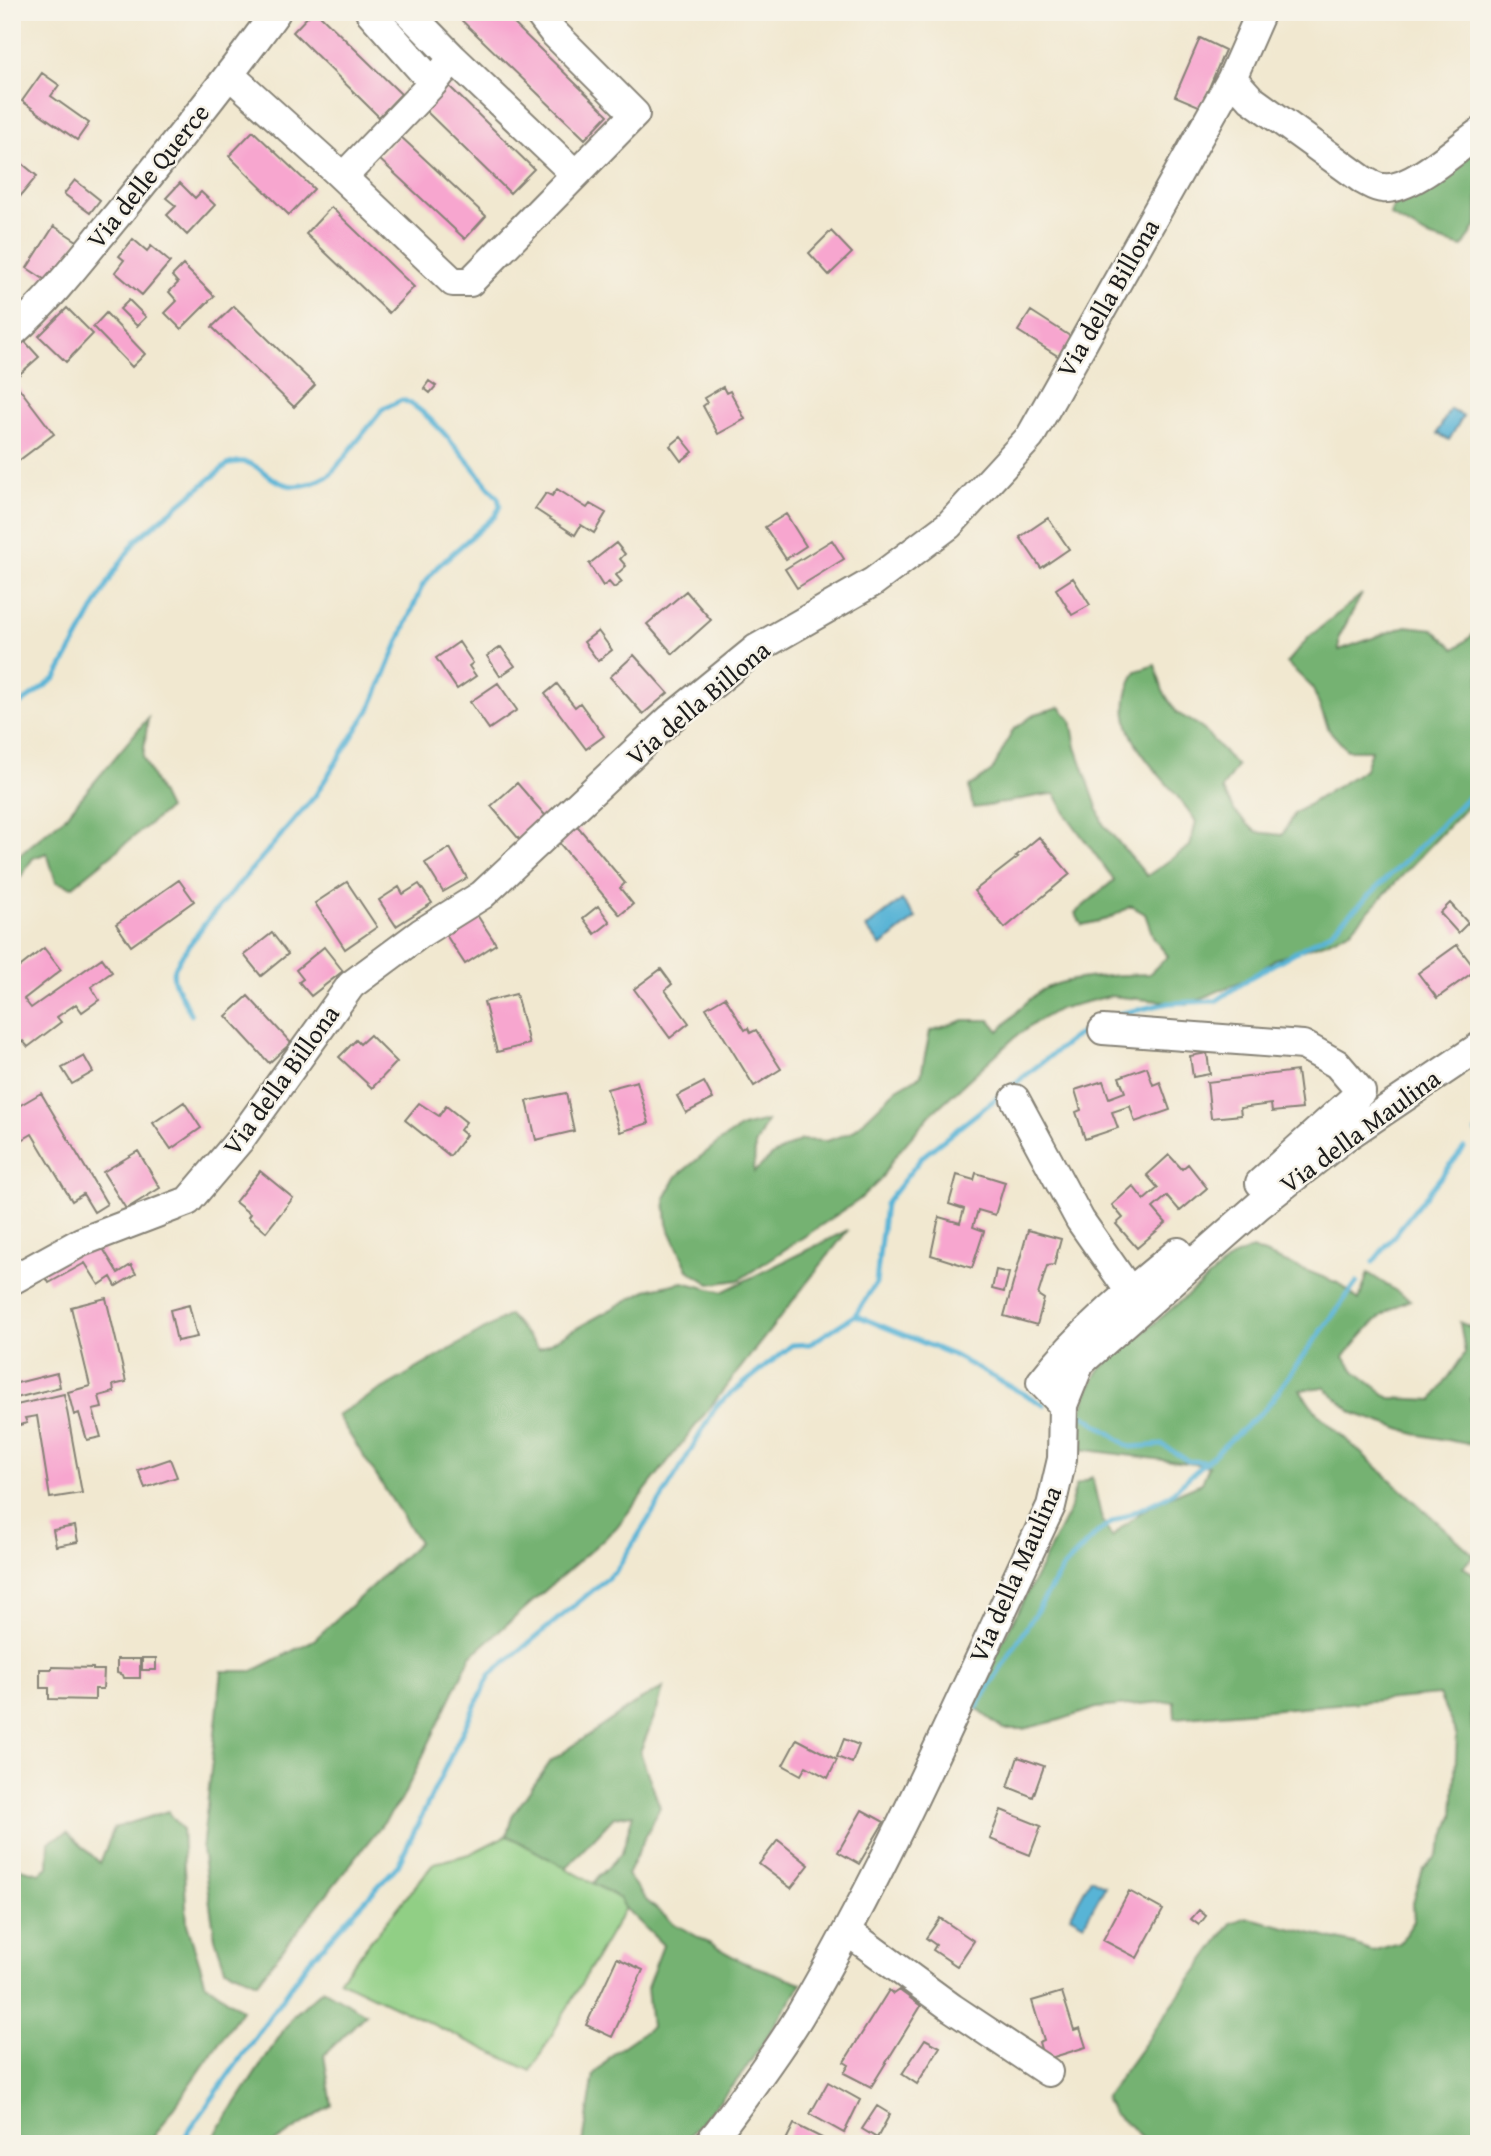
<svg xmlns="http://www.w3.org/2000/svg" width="1491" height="2156" viewBox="0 0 1491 2156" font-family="'Gentium Book Plus',serif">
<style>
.green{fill:#91cf85;stroke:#567650;stroke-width:2}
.forest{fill:#74b272;stroke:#486747;stroke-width:2}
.water{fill:#58b4d6;stroke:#3a6879;stroke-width:2}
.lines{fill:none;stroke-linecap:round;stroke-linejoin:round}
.stream{stroke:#58b4d6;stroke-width:5}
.building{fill:#f7a6cf}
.minor-casing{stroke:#868276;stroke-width:32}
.minor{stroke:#fff;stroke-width:28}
.labels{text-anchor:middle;stroke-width:5;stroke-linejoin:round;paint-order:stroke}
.street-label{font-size:26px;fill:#1c1c1c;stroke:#f7f3e8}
</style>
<rect width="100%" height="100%" fill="#f7f3e8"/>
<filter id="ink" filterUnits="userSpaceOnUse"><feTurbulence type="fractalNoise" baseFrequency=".0143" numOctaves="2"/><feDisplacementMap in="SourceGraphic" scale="14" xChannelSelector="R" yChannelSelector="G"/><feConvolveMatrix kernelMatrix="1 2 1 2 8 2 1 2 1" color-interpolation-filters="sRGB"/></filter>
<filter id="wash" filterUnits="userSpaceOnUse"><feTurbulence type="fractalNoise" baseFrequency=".00686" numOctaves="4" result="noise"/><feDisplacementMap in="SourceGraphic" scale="28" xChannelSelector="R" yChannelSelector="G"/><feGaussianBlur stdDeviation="1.57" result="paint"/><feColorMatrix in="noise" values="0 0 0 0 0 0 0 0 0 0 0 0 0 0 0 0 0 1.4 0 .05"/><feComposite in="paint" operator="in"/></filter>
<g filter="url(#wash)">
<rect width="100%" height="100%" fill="#f1e8d0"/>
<path class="green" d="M507 1835 621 1899 625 1908 531 2071 339 1980 434 1863 470 1854Z"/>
<path class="forest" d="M1479 141 1477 224 1463 247 1431 238 1390 215 1399 190 1439 187 1458 169Z
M1362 594 1339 637V650L1406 626 1433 629 1455 649 1479 630V794L1351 930 1327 942 1275 959 1254 976 1188 1004 1110 996 1059 1009 1036 1022 1014 1038 930 1115 895 1156 880 1180 859 1200 739 1280 710 1284 688 1270 667 1224 665 1198 677 1176 720 1141 742 1127 767 1121 755 1146 754 1172 773 1155 801 1140 827 1141 852 1132 897 1089 921 1075 930 1031 964 1020H990L999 1031C1012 1018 1024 1002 1039 992 1062 976 1121 975 1149 974L1168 956 1154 939 1145 914 1131 906 1108 919 1082 925 1075 913 1114 880 1067 816 1055 794C1027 796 1001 805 973 808L969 787 992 771 1013 730 1035 714 1060 707 1071 720 1076 747 1103 824 1147 876 1190 846 1196 822C1167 773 1099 735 1136 671L1155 665 1163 691 1177 713 1200 726 1237 766 1222 789 1235 812 1256 832 1282 835 1295 813 1365 769 1371 750H1347L1329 730 1312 687 1287 663 1309 637Z
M148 718 143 757 168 809 72 887 56 882 47 853 33 858 12 890V852L18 856 66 816Z
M848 1230 616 1528 471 1656 402 1799 257 1982 225 1968 215 1938 202 1850 222 1671H253L314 1640 419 1542 337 1415 509 1315 539 1349 646 1290 683 1282 722 1292Z
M1252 1249 1338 1283 1359 1300 1368 1273 1410 1300C1380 1311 1364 1332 1344 1357L1356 1372 1390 1398 1433 1400 1465 1353 1460 1322 1479 1332V1392L1470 1399 1479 1412V1446L1415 1434 1353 1413 1324 1387 1300 1390 1318 1414 1474 1555 1463 1567 1479 1577V1664L1471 1708 1472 1728 1479 1748V2144H1148L1130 2126 1113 2114 1105 2098 1231 1923 1246 1917 1354 1944 1372 1951 1400 1943 1414 1921 1413 1903 1423 1869 1437 1856 1453 1816 1457 1736 1439 1695 1175 1718 1174 1701 1096 1708 1060 1720 1023 1729H1003L973 1706 978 1689 1068 1514 1076 1485 1092 1477 1102 1520 1112 1537C1141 1507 1164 1499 1202 1483L1209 1466 1080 1449C1079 1413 1081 1402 1099 1370L1234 1256Z
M663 1688 657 1710 640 1752 660 1807 627 1875 647 1901 673 1923 743 1962 802 1983 743 2073 683 2144H583L594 2074 615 2052 651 2027 647 1988 663 1945 625 1908 620 1899 593 1883 622 1853 633 1814 614 1817 566 1868 507 1835 512 1816 551 1761 640 1700Z
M168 1811 182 1829 187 1924 206 1984 242 2010 149 2144H12V1866L40 1873 48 1867 49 1842 67 1832 100 1863 114 1828Z
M323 1989 366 2014 324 2055 332 2105 272 2144H206L212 2139 293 2016Z"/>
<path class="water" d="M1450 409 1463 416 1449 440 1437 433Z
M902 900 916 918 881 946 866 928Z
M1091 1878 1105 1886 1084 1924 1070 1916Z"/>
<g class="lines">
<path class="stream" d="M12 710 56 678 114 572 136 540 227 465C266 447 267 510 330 475L383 409 402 400C429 407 477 474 498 498L500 506 495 516 437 567 422 586 372 705 315 796 206 922 180 958 173 972 174 981 191 1015
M1104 1019 1109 1016 1169 1003 1216 1001 1251 977 1331 932 1411 855 1467 798 1479 789
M1476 1132 1479 1130
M1373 1262 1464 1148
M855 1315 953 1355 1044 1405
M1085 1416 1130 1447 1163 1445 1188 1461 1207 1462
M977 1707 1064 1567 1098 1532 1113 1522 1168 1496 1266 1408 1357 1282
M180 2144 308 1962 398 1865 490 1675 616 1571 678 1472 717 1405 792 1345 810 1344 855 1315 876 1283 885 1204 923 1156 1073 1038 1093 1026"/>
</g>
<g id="blocks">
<path class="building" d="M312 12H317L401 94 379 117 293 32Z
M453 12H502L608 115 585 139Z
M1200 38 1225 50 1201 107 1175 96Z
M42 73 59 85 51 96 89 123 77 140 22 101Z
M449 86 534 169 510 193 425 110Z
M253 131 314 189 289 215 229 156Z
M399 135 486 216 465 239 378 158Z
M12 155 37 176 14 204 12 202Z
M75 180 100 200 90 213 64 194Z
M180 183 195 198 201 192 215 205 187 235 167 215 176 206 166 198Z
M331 207 414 287 389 313 306 234Z
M54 226 77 241 50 283 27 268Z
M831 231 852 253 829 275 809 253Z
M133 239 147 251 151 246 170 262 142 295 115 272 124 260 119 256Z
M183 265 214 296 181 329 165 313 177 301 169 292 178 283 172 276Z
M129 300 146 317 137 326 120 309Z
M234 306 315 385 294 407 212 327Z
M67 308 93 334 66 362 39 336Z
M1031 311 1073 338 1061 358 1018 331Z
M106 313 145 354 132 367 93 327Z
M19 335 39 357 13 380 54 434 17 462 12 455V340Z
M429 381 436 386 430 393 424 388Z
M723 387 726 393 730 391 745 419 718 434 703 406 707 403 704 398Z
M681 437 693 452 681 461 670 446Z
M557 489 587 508 590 504 606 513 594 533 581 525 575 535 535 509 546 493 552 496Z
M786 514 806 546 786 559 765 527Z
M1048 518 1069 549 1041 568 1020 537Z
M832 540 844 559 797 588 785 569Z
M616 543 625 554 620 559 626 566 616 575 622 582 614 588 609 582 603 586 589 564Z
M1073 578 1090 605 1072 615 1056 589Z
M686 591 711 620 673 654 647 624Z
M598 631 612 650 598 661 584 642Z
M459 642 473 663 469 666 476 676 457 689 436 658Z
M501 647 515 666 500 676 487 656Z
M634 655 668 693 643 714 610 677Z
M498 683 517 710 489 729 470 702Z
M557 684 575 707 580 703 604 736 586 749 545 694Z
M517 783 551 822 524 845 491 806Z
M574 822 625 883 620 888 633 904 620 915 555 838Z
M1039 837 1070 874 1005 928 974 891 1018 857 1016 856Z
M450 848 467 878 443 892 425 863Z
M179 880 194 901 131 946 116 924Z
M347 882 377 927 345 949 315 903Z
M419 884 432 903 396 926 379 900 399 887 403 894Z
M1450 903 1468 923 1458 933 1440 913Z
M598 906 610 922 595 934 583 918Z
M477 915 496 944 465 964 446 935Z
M272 933 288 954 261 976 244 955Z
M1457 945 1476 970 1437 998 1418 973Z
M324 947 343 971 311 996 299 982 303 979 296 970Z
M44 948 61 970 24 999 31 1008 102 958 112 972 91 987 99 1000 82 1012 76 1004 57 1017 61 1022 28 1047 23 1041 17 1045 12 1039V973Z
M661 969 672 984 665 990 689 1023 670 1038 634 989Z
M516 994 529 1044 497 1052 484 1002Z
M248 996 291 1043 269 1063 226 1016Z
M725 997 745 1030 748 1028 750 1033 756 1030 781 1069 754 1086 706 1008Z
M370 1035 397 1062 372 1088 339 1057 356 1040 360 1044Z
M1207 1053 1210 1074 1193 1077 1190 1056Z
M84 1056 93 1072 72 1084 62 1068Z
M1147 1067 1153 1085 1160 1082 1170 1110 1135 1122 1130 1106 1112 1112 1118 1128 1085 1139 1076 1112 1081 1110 1075 1090 1103 1081 1109 1098 1125 1092 1119 1077Z
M1297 1071 1302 1109 1272 1112 1271 1104 1240 1108 1241 1115 1211 1118 1207 1082Z
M637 1081 649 1123 620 1132 607 1089Z
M704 1082 713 1099 686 1113 677 1096Z
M41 1093 107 1204 94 1212 83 1194 72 1201 32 1134 17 1143 12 1135V1110Z
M566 1093 574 1131 536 1140 527 1101Z
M184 1102 201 1128 171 1149 153 1123Z
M419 1103 439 1116 446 1106 466 1122 460 1130 466 1135 450 1156 405 1120Z
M138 1151 160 1188 126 1209 103 1172Z
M1169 1155 1182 1169 1188 1164 1207 1188 1180 1211 1167 1196 1153 1208 1166 1223 1137 1248 1116 1224 1123 1218 1112 1205 1133 1186 1144 1200 1158 1188 1147 1175Z
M260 1171 293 1198 266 1232 248 1217 250 1214 235 1202Z
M976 1173 1005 1182 995 1215 978 1210 973 1227 984 1231 972 1268 931 1255 939 1217 960 1223 964 1209 949 1204 957 1175 974 1180Z
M1028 1230 1061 1239 1054 1265 1047 1266 1038 1295 1044 1299 1037 1325 1004 1316Z
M99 1242 118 1273 131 1265 136 1274 116 1286 111 1277 99 1285 85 1263 49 1283 41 1268Z
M996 1270 1009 1273 1004 1292 992 1289Z
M106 1298 126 1382 113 1385 114 1392 99 1396 102 1408 93 1410 101 1437 87 1440 79 1413 74 1415 68 1392 90 1386 71 1307Z
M189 1305 197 1337 177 1341 170 1310Z
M57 1373 60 1387 16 1398 13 1384Z
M64 1394 82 1493 50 1498 37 1416 25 1418 27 1423 12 1427V1406Z
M170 1459 177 1477 145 1488 138 1470Z
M75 1526 78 1542 56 1546 53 1530Z
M142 1658H156V1670H142Z
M117 1659H140V1678H124L123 1675 117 1673Z
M52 1667 93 1668V1670H104L103 1689H95V1700L49 1699V1688H40V1669H52Z
M797 1739 837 1760 828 1778 806 1766 801 1775 783 1765Z
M844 1739 859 1745 852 1763 837 1757Z
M1018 1757 1044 1766 1033 1797 1008 1787Z
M862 1810 884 1822 859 1864 838 1852Z
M1001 1810 1041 1826 1030 1855 990 1839Z
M778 1840 809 1865 791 1888 759 1864Z
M1129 1891 1163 1910 1137 1958 1103 1940Z
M1199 1910 1206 1916 1199 1925 1191 1919Z
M940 1918 974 1941 957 1966 933 1950 936 1945 926 1938Z
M617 1958 643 1970 612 2037 586 2025Z
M889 1990 893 1994 899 1990 921 2006 871 2087 844 2073 849 2065 844 2062Z
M1062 1992 1074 2030 1080 2028 1086 2047 1044 2060 1039 2042 1044 2040 1032 2001Z
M925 2039 940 2047 917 2084 902 2074Z
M828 2082 860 2100 844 2133 810 2114Z
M877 2106 890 2114 877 2138 862 2129Z
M794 2124 822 2138 819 2144H784Z"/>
</g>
</g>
<g filter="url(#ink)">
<use href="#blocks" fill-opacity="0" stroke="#868276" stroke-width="2"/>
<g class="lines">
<defs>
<path id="minor" d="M370 12 433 83
M408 12 453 58 575 174
M230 75 334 169 453 282H470L635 114 554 33 538 12
M1232 78 1251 99 1363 180C1369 183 1376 188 1383 188 1411 191 1456 149 1479 133
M343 177 433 83 453 58
M12 333C52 298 84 255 118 214 172 148 226 81 276 12
M1103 1030 1303 1045 1337 1064 1361 1092 1260 1183
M1015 1099 1080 1220 1140 1306
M12 1280 81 1242 188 1201 239 1141 351 985 421 933 482 895 670 719 756 649 873 582 949 525 1030 437 1232 78 1261 12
M1063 1405 1041 1382C1080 1332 1129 1292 1178 1252
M847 1931 952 2008 1048 2072
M708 2144 718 2132C746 2094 776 2055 800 2015 896 1851 970 1676 1051 1506L1062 1459 1063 1405 1080 1363 1258 1206 1344 1138 1479 1047"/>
</defs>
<use href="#minor" class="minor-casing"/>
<use href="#minor" class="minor"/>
</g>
</g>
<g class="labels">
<g class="street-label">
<text transform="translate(148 176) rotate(-51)" y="9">Via delle Querce</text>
<text transform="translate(1108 298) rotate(-60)" y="9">Via della Billona</text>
<text transform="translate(698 703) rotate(-40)" y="9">Via della Billona</text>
<text transform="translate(281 1080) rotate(-54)" y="9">Via della Billona</text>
<text transform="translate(1360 1131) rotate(-36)" y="9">Via della Maulina</text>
<text transform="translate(1015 1574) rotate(-66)" y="9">Via della Maulina</text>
</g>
</g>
<rect width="1491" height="2156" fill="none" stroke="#f7f3e8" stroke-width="42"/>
</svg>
